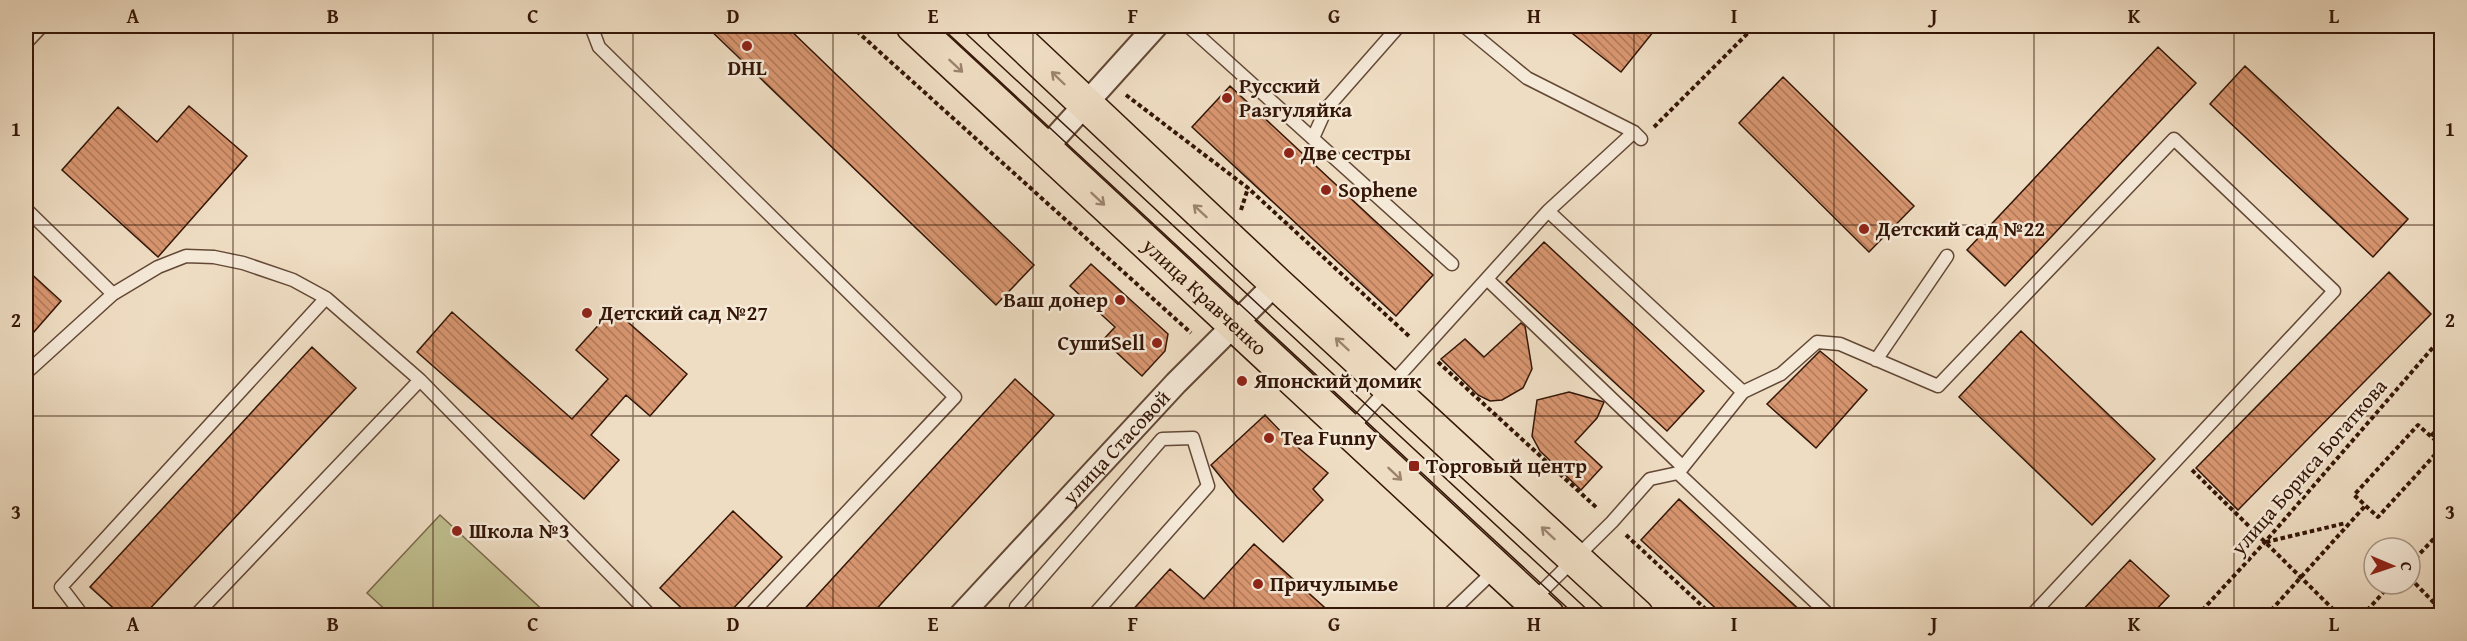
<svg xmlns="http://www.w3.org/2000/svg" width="2467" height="641" viewBox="0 0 2467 641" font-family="'Gentium Book Plus',serif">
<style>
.pitch{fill:#c0bf8f;stroke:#7a6a4b;stroke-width:1.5}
.building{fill:url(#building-back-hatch);stroke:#341607;stroke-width:1.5}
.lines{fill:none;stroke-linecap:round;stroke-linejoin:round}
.service-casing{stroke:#634836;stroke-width:15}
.minor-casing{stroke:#634836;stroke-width:26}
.primary-casing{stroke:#341607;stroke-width:36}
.path{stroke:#341607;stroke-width:4;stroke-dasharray:4.5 3;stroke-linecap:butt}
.service{stroke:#f5e9d8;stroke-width:12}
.minor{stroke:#f5e9d8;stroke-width:22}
.primary{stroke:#efddc3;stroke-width:33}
.tram{stroke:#341607;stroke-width:1.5}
.oneway{stroke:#9b836e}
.grid{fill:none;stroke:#341607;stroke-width:1.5;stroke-opacity:0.55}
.poi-dot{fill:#8f2418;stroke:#f5e9d8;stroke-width:2}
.labels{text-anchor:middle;stroke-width:5;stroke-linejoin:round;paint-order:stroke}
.poi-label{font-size:21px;font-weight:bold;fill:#341607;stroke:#f5e9d8;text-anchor:start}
.street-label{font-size:21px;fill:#341607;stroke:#f5e9d8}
.neatline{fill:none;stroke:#341607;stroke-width:2}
.grid-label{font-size:20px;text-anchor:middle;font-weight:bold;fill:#341607}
</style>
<defs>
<pattern id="building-back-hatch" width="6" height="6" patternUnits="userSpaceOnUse" patternTransform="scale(1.5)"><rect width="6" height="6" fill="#d89670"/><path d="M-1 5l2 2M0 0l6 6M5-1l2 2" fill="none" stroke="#b0795a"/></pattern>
</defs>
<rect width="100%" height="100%" fill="#efddc3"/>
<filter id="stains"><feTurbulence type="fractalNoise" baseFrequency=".00333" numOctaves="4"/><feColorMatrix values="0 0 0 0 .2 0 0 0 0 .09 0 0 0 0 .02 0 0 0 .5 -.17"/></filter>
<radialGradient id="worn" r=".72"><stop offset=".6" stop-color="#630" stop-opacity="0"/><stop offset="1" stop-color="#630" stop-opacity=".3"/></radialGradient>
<path class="pitch" d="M440 515 548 615H391L367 593Z"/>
<path class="building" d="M706 26H786L1034 265 996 305Z
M1563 26H1658L1621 72Z
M2158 47 2196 83 2005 286 1967 250Z
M2245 66 2408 219 2373 257 2210 104Z
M1783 77 1914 206 1869 252 1739 123Z
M1230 86 1433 275 1396 316 1192 127Z
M189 106 247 156 158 257 62 170 118 107 157 142Z
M1544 242 1704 391 1667 431 1506 282Z
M1091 264 1168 334 1165 351 1142 376 1103 340 1115 327 1070 286Z
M26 269 61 301 26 341Z
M2389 272 2431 314 2238 510 2196 468Z
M613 309 687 374 650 416 626 395 591 435 619 460 584 499 417 352 452 312 572 419 608 379 576 350Z
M1521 323 1525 326 1532 369 1523 388 1502 400 1490 401 1478 395 1441 359 1465 339 1484 357Z
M2021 331 2155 459 2092 525 1959 397Z
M312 347 356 388 144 615H121L90 587Z
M1820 351 1867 390 1816 448 1767 404Z
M1015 379 1054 415 871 615H799Z
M1569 392 1604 402 1597 418 1575 442 1602 467 1581 490 1540 451 1532 436 1537 400Z
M1265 415 1287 438 1328 473 1313 489 1323 500 1283 542 1237 497 1211 465Z
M1679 499 1805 615H1723L1641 540Z
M733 511 782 557 727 615H689L660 588Z
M1254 544 1333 615H1128L1170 569 1204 599Z
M2130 560 2169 596 2151 615H2078Z"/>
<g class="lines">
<defs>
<path id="service" d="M591 26 599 47 955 397 749 616
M1188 26 1452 264
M1464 26 1527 78 1634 132 1641 139
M26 43 42 26
M1313 138 1326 109 1399 26
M26 209 113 294
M1548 211 1634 132
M1487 279 1683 467
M1876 360 1947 256
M26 373 113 294 158 267 186 256 214 257 243 263 293 280 326 298 420 380 651 616
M1743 392 1781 374 1817 342 1840 344 1938 386 2174 139 2334 291 2031 616
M1350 430 1548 211 1743 392 1678 473 1830 616
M1533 600 1612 522 1650 479 1678 473
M83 616 61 587 326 298
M195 616 420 380
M1025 616 1016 607 1162 439 1193 438 1208 486 1093 616
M1447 616 1496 569"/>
<g id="minor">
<path d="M1045 149 1156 26"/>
<path id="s1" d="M960 616 1176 383 1276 283"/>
</g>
<g id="primary">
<path id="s2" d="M913 26 1548 616"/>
<path d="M1003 26 1276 283 1637 616"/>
</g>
</defs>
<use href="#service" class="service-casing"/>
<use href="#minor" class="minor-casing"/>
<use href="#primary" class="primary-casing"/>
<path class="path" d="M851 26 1191 333
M1126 95 1248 188 1410 337
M1654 127 1755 26
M1241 210 1248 188
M1438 362 1598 509
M2431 436 2442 424
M2442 446 2418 425 2354 495 2378 517 2442 447
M2192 470 2340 616
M1626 535 1713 616
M2266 542 2346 523
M2410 564 2442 530
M2410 578 2442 611
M2197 616 2265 542 2442 337
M2266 616 2365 506
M2362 616 2391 584"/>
<use href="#service" class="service"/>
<use href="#minor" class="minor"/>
<use href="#primary" class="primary"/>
<path class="tram" d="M940 26 1576 616
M958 26 1594 616"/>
</g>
<defs><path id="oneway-shaft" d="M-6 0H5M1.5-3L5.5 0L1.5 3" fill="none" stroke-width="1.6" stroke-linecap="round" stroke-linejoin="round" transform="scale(1.5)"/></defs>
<g class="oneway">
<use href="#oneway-shaft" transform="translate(956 66) rotate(43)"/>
<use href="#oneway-shaft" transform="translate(1058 78) rotate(-136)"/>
<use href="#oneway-shaft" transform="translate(1098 199) rotate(43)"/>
<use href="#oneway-shaft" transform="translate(1200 211) rotate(-137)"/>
<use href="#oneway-shaft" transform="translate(1342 344) rotate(-137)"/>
<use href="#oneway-shaft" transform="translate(1395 474) rotate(43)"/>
<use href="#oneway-shaft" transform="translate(1548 533) rotate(-137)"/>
</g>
<path class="grid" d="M233 26V616M433 26V616M633 26V616M833 26V616M1033 26V616M1234 26V616M1434 26V616M1634 26V616M1834 26V616M2034 26V616M2234 26V616M26 225H2442M26 416H2442"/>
<g class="poi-dot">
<circle cx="747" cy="46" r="6"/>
<circle cx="1227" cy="98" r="6"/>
<circle cx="1289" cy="153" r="6"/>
<circle cx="1326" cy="190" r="6"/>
<circle cx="1864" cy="229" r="6"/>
<circle cx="1120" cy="300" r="6"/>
<circle cx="587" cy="313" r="6"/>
<circle cx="1157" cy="343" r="6"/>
<circle cx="1242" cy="381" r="6"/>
<circle cx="1269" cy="438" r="6"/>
<rect x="1408" y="460" width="12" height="12" rx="3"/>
<circle cx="457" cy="531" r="6"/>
<circle cx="1258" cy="584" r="6"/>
</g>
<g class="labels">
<g class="poi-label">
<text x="747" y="75" text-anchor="middle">DHL</text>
<text x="1239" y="93">Русский<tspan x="1239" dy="24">Разгуляйка</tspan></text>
<text x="1301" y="160">Две сестры</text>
<text x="1338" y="197">Sophene</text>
<text x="1876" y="236">Детский сад №22</text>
<text x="1108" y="307" text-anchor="end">Ваш донер</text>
<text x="599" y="320">Детский сад №27</text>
<text x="1145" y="350" text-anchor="end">СушиSell</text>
<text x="1254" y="388">Японский домик</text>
<text x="1281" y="445">Tea Funny</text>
<text x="1426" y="473">Торговый центр</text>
<text x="469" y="538">Школа №3</text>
<text x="1270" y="591">Причулымье</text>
</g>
<g class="street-label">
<text dy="7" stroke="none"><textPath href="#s2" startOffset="398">улица Кравченко</textPath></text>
<text dy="7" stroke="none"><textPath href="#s1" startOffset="230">улица Стасовой</textPath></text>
<text transform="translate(2309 467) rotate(-49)" y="7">улица Бориса Богаткова</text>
</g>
</g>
<rect width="2467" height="641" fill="none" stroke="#efddc3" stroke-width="66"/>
<g transform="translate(2392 566) rotate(92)"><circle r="28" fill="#f5e9d8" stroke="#a89584" stroke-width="1.5"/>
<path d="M0-4.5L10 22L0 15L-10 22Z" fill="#8f2418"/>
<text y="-9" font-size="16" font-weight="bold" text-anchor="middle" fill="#341607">С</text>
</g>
<rect x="33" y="33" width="2401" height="575" class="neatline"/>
<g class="grid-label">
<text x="133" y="23">A</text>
<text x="333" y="23">B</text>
<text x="533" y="23">C</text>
<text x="733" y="23">D</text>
<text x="933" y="23">E</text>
<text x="1133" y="23">F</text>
<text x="1334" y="23">G</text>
<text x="1534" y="23">H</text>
<text x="1734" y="23">I</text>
<text x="1934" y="23">J</text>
<text x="2134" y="23">K</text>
<text x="2334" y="23">L</text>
<text x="16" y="136">1</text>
<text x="2450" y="136">1</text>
<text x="16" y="327">2</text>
<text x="2450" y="327">2</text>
<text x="16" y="519">3</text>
<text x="2450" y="519">3</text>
<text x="133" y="631">A</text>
<text x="333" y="631">B</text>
<text x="533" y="631">C</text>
<text x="733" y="631">D</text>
<text x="933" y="631">E</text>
<text x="1133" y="631">F</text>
<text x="1334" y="631">G</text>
<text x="1534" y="631">H</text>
<text x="1734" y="631">I</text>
<text x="1934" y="631">J</text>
<text x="2134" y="631">K</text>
<text x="2334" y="631">L</text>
</g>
<rect width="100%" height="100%" filter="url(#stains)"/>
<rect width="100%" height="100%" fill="url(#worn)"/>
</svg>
